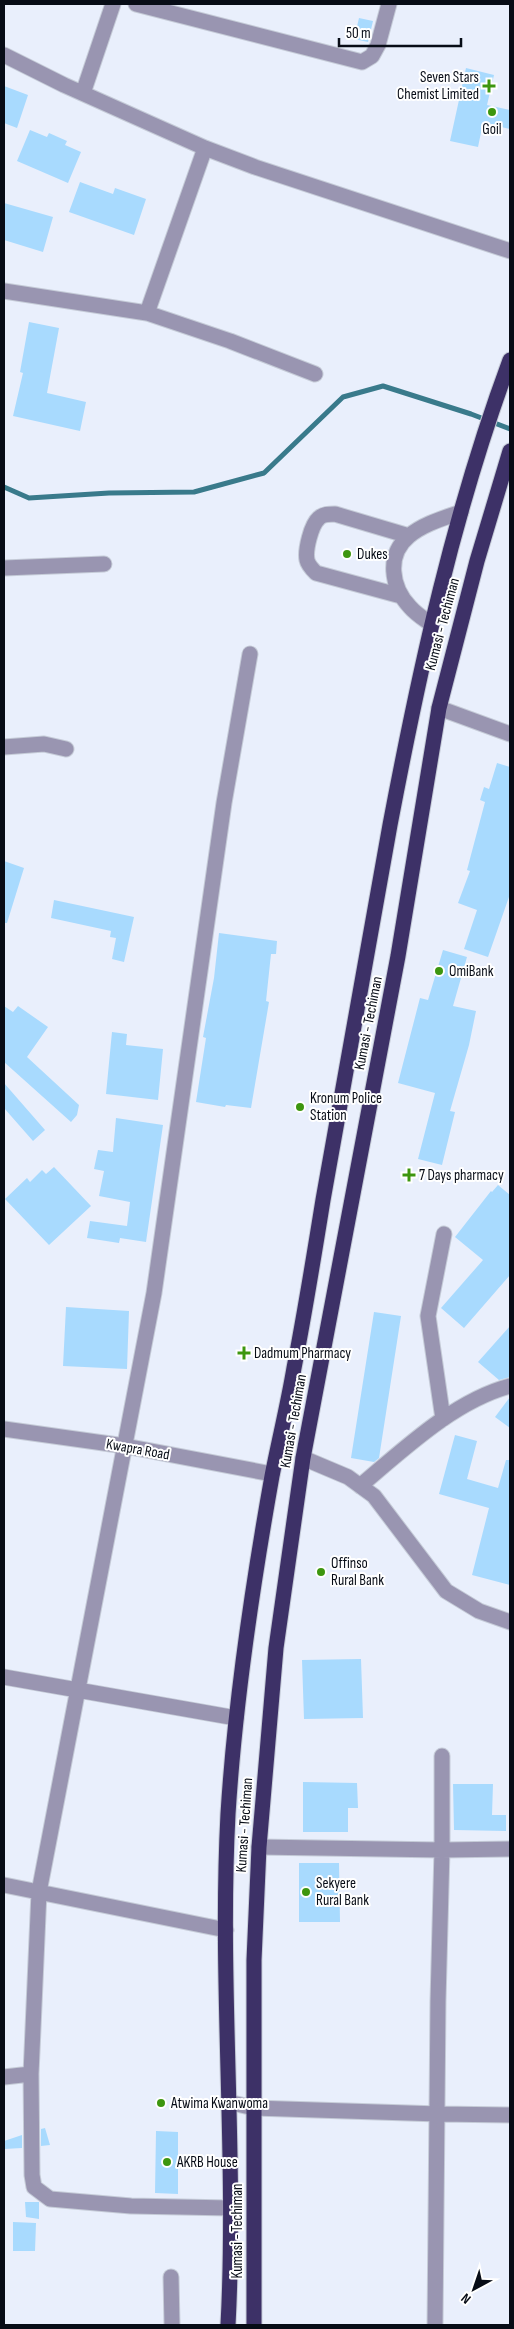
<svg xmlns="http://www.w3.org/2000/svg" width="514" height="2329" viewBox="0 0 514 2329" font-family="'Sofia Sans Condensed',sans-serif">
<style>
.lines{fill:none;stroke-linecap:round;stroke-linejoin:round}
.stream{stroke:#397a8b;stroke-width:5}
.building{fill:#a8dafe}
.minor-casing{stroke:#c5cbd7;stroke-width:17}
.highway-casing{stroke:#c5cbd7;stroke-width:17}
.minor{stroke:#9995b1;stroke-width:15}
.highway{stroke:#3d3167;stroke-width:15}
.poi-dot{fill:#3d960f;stroke:#fff;stroke-width:2}
.labels{text-anchor:middle;stroke-width:4;stroke-linejoin:round;paint-order:stroke}
.poi-label{font-size:15px;fill:#070c16;stroke:#fff;text-anchor:start}
.street-label{font-size:15px;fill:#070c16;stroke:#fff}
</style>
<rect width="100%" height="100%" fill="#e9effc"/>
<g class="lines">
<path class="stream" d="M4 487 29 498 109 493 194 492 264 473 343 397 383 386 471 414 510 429"/>
</g>
<path class="building" d="M359 18 373 21 368 42 354 39Z
M466 68 494 75 487 105 510 110V129L483 123 478 147 450 141Z
M4 86 28 95 17 128 4 123Z
M30 130 47 137 49 133 67 141 65 145 81 152 68 183 17 161Z
M80 182 113 194 115 188 146 199 134 235 69 212Z
M4 203 53 217 43 252 4 240Z
M29 322 59 328 47 393 86 402 80 431 13 416 23 373 20 372Z
M497 763 510 767V894L488 957 464 949 477 910 458 903 470 871 467 870 485 802 480 800 484 787 489 789Z
M4 861 24 868 7 923H4Z
M54 900 134 917 124 962 112 959 116 938 110 937 111 931 51 918Z
M219 933 277 941 276 954H271L266 1001 269 1002 251 1108 226 1105 225 1107 196 1102 206 1038 203 1037 214 978Z
M443 950 467 957 453 1006 476 1011 469 1045 450 1111 455 1112 442 1165 418 1159 435 1093 398 1083 420 998 428 1000Z
M4 1006 13 1012 18 1006 48 1027 27 1057 79 1105 77 1115 71 1122 4 1062Z
M112 1032 127 1034 126 1045 163 1049 158 1100 106 1094Z
M4 1083 45 1130 33 1141 4 1108Z
M116 1118 163 1125 146 1242 120 1238 119 1243 87 1238 90 1221 127 1226 130 1202 99 1196 104 1171 94 1169 98 1150 113 1152Z
M54 1167 91 1206 49 1245 5 1199 27 1178 30 1182 42 1170 46 1174Z
M498 1185 510 1195V1275L464 1328 441 1308 483 1260 455 1237 491 1191 492 1192Z
M66 1307 129 1311 127 1369 63 1366Z
M374 1312 401 1316 379 1458 374 1462 351 1458Z
M510 1326V1377L499 1380 478 1362Z
M510 1397V1428L495 1417Z
M455 1435 477 1441 467 1479 498 1488 506 1460H510V1585L472 1575 489 1508 439 1494Z
M361 1659 363 1718 304 1719 302 1660Z
M303 1782 357 1783 358 1808H348V1832H303Z
M453 1784H493L492 1815H506V1831L454 1830Z
M299 1863H339L340 1922H299Z
M45 2128 50 2145 41 2146V2129Z
M156 2131 178 2132V2194L155 2193Z
M22 2135V2148L4 2149V2141Z
M25 2202H39V2219L26 2217Z
M13 2222 36 2223 35 2251H13Z"/>
<g class="lines">
<defs>
<path id="minor" d="M136 4 362 62 372 56 378 45 389 4
M4 55 64 85 205 148 255 167 510 251
M83 93 113 4
M4 291 147 313 205 148
M147 313 230 341 315 374
M4 568 104 564
M401 596 316 573C312 569 308 565 307 560 305 550 311 525 319 518 323 514 329 514 335 514L409 536
M431 624C424 619 416 614 410 607 391 587 386 555 409 536 423 524 444 518 461 512
M439 708 510 734
M4 747 44 744 66 749
M443 1419 428 1316 444 1234
M4 1429 125 1446 272 1474
M303 1458 348 1477 374 1496 446 1591 479 1611 510 1622
M360 1486C404 1449 454 1401 510 1386
M4 1677 236 1718
M259 1847 442 1850 510 1849
M4 1885 226 1930
M4 2077 31 2074
M228 2102 254 2108 439 2114 510 2115
M230 2208 131 2206 50 2199 34 2187 32 2175 31 2074 39 1892 154 1293 224 803 250 654
M171 2277 172 2325
M435 2325 438 2001 442 1850V1756"/>
<path id="highway" d="M228 2325C237 2155 219 1984 228 1814 235 1701 252 1588 272 1476 279 1440 288 1404 294 1368 305 1312 314 1256 323 1200 345 1075 367 950 390 825 420 667 454 511 510 360
M254 2325V1960L259 1847 276 1648 303 1458 398 956 439 708 477 561 510 451"/>
</defs>
<use href="#minor" class="minor-casing"/>
<use href="#highway" class="highway-casing"/>
<use href="#minor" class="minor"/>
<use href="#highway" class="highway"/>
</g>
<g class="poi-dot">
<path d="M486.5 78.5h5v5h5v5h-5v5h-5v-5h-5v-5h5z"/>
<circle cx="492" cy="112" r="5"/>
<circle cx="347" cy="554" r="5"/>
<circle cx="439" cy="971" r="5"/>
<circle cx="300" cy="1107" r="5"/>
<path d="M406.5 1167.5h5v5h5v5h-5v5h-5v-5h-5v-5h5z"/>
<path d="M241.5 1345.5h5v5h5v5h-5v5h-5v-5h-5v-5h5z"/>
<circle cx="321" cy="1572" r="5"/>
<circle cx="306" cy="1892" r="5"/>
<circle cx="161" cy="2103" r="5"/>
<circle cx="167" cy="2162" r="5"/>
</g>
<g class="labels">
<g class="poi-label">
<text x="479" y="82" text-anchor="end">Seven Stars<tspan x="479" dy="17">Chemist Limited</tspan></text>
<text x="492" y="134" text-anchor="middle">Goil</text>
<text x="357" y="559">Dukes</text>
<text x="449" y="976">OmiBank</text>
<text x="310" y="1103">Kronum Police<tspan x="310" dy="17">Station</tspan></text>
<text x="419" y="1180">7 Days pharmacy</text>
<text x="254" y="1358">Dadmum Pharmacy</text>
<text x="331" y="1568">Offinso<tspan x="331" dy="17">Rural Bank</tspan></text>
<text x="316" y="1888">Sekyere<tspan x="316" dy="17">Rural Bank</tspan></text>
<text x="171" y="2108">Atwima Kwanwoma</text>
<text x="177" y="2167">AKRB House</text>
</g>
<g class="street-label">
<text transform="translate(442 624) rotate(-75)" y="5">Kumasi - Techiman</text>
<text transform="translate(368 1023) rotate(-79)" y="5">Kumasi - Techiman</text>
<text transform="translate(293 1421) rotate(-80)" y="5">Kumasi - Techiman</text>
<text transform="translate(138 1449) rotate(10)" y="5">Kwapra Road</text>
<text transform="translate(244 1825) rotate(-86)" y="5">Kumasi - Techiman</text>
<text transform="translate(237 2231) rotate(-90)" y="5">Kumasi - Techiman</text>
</g>
</g>
<rect width="514" height="2329" fill="none" stroke="#070c16" stroke-width="10"/>
<g transform="translate(474 2289) rotate(220)" stroke="#ffffff" stroke-width="4" paint-order="stroke">
<path d="M0-4L9 19L0 12L-9 19Z" fill="#070c16"/>
<text y="-8" font-size="14" font-weight="bold" text-anchor="middle" fill="#070c16">N</text>
</g>
<path d="M339 38v8h122v-8" fill="none" stroke="#070c16" stroke-width="2.5"/>
<text x="346" y="38" font-size="15" fill="#070c16" stroke="#ffffff" stroke-width="4" paint-order="stroke">50 m</text>
</svg>
